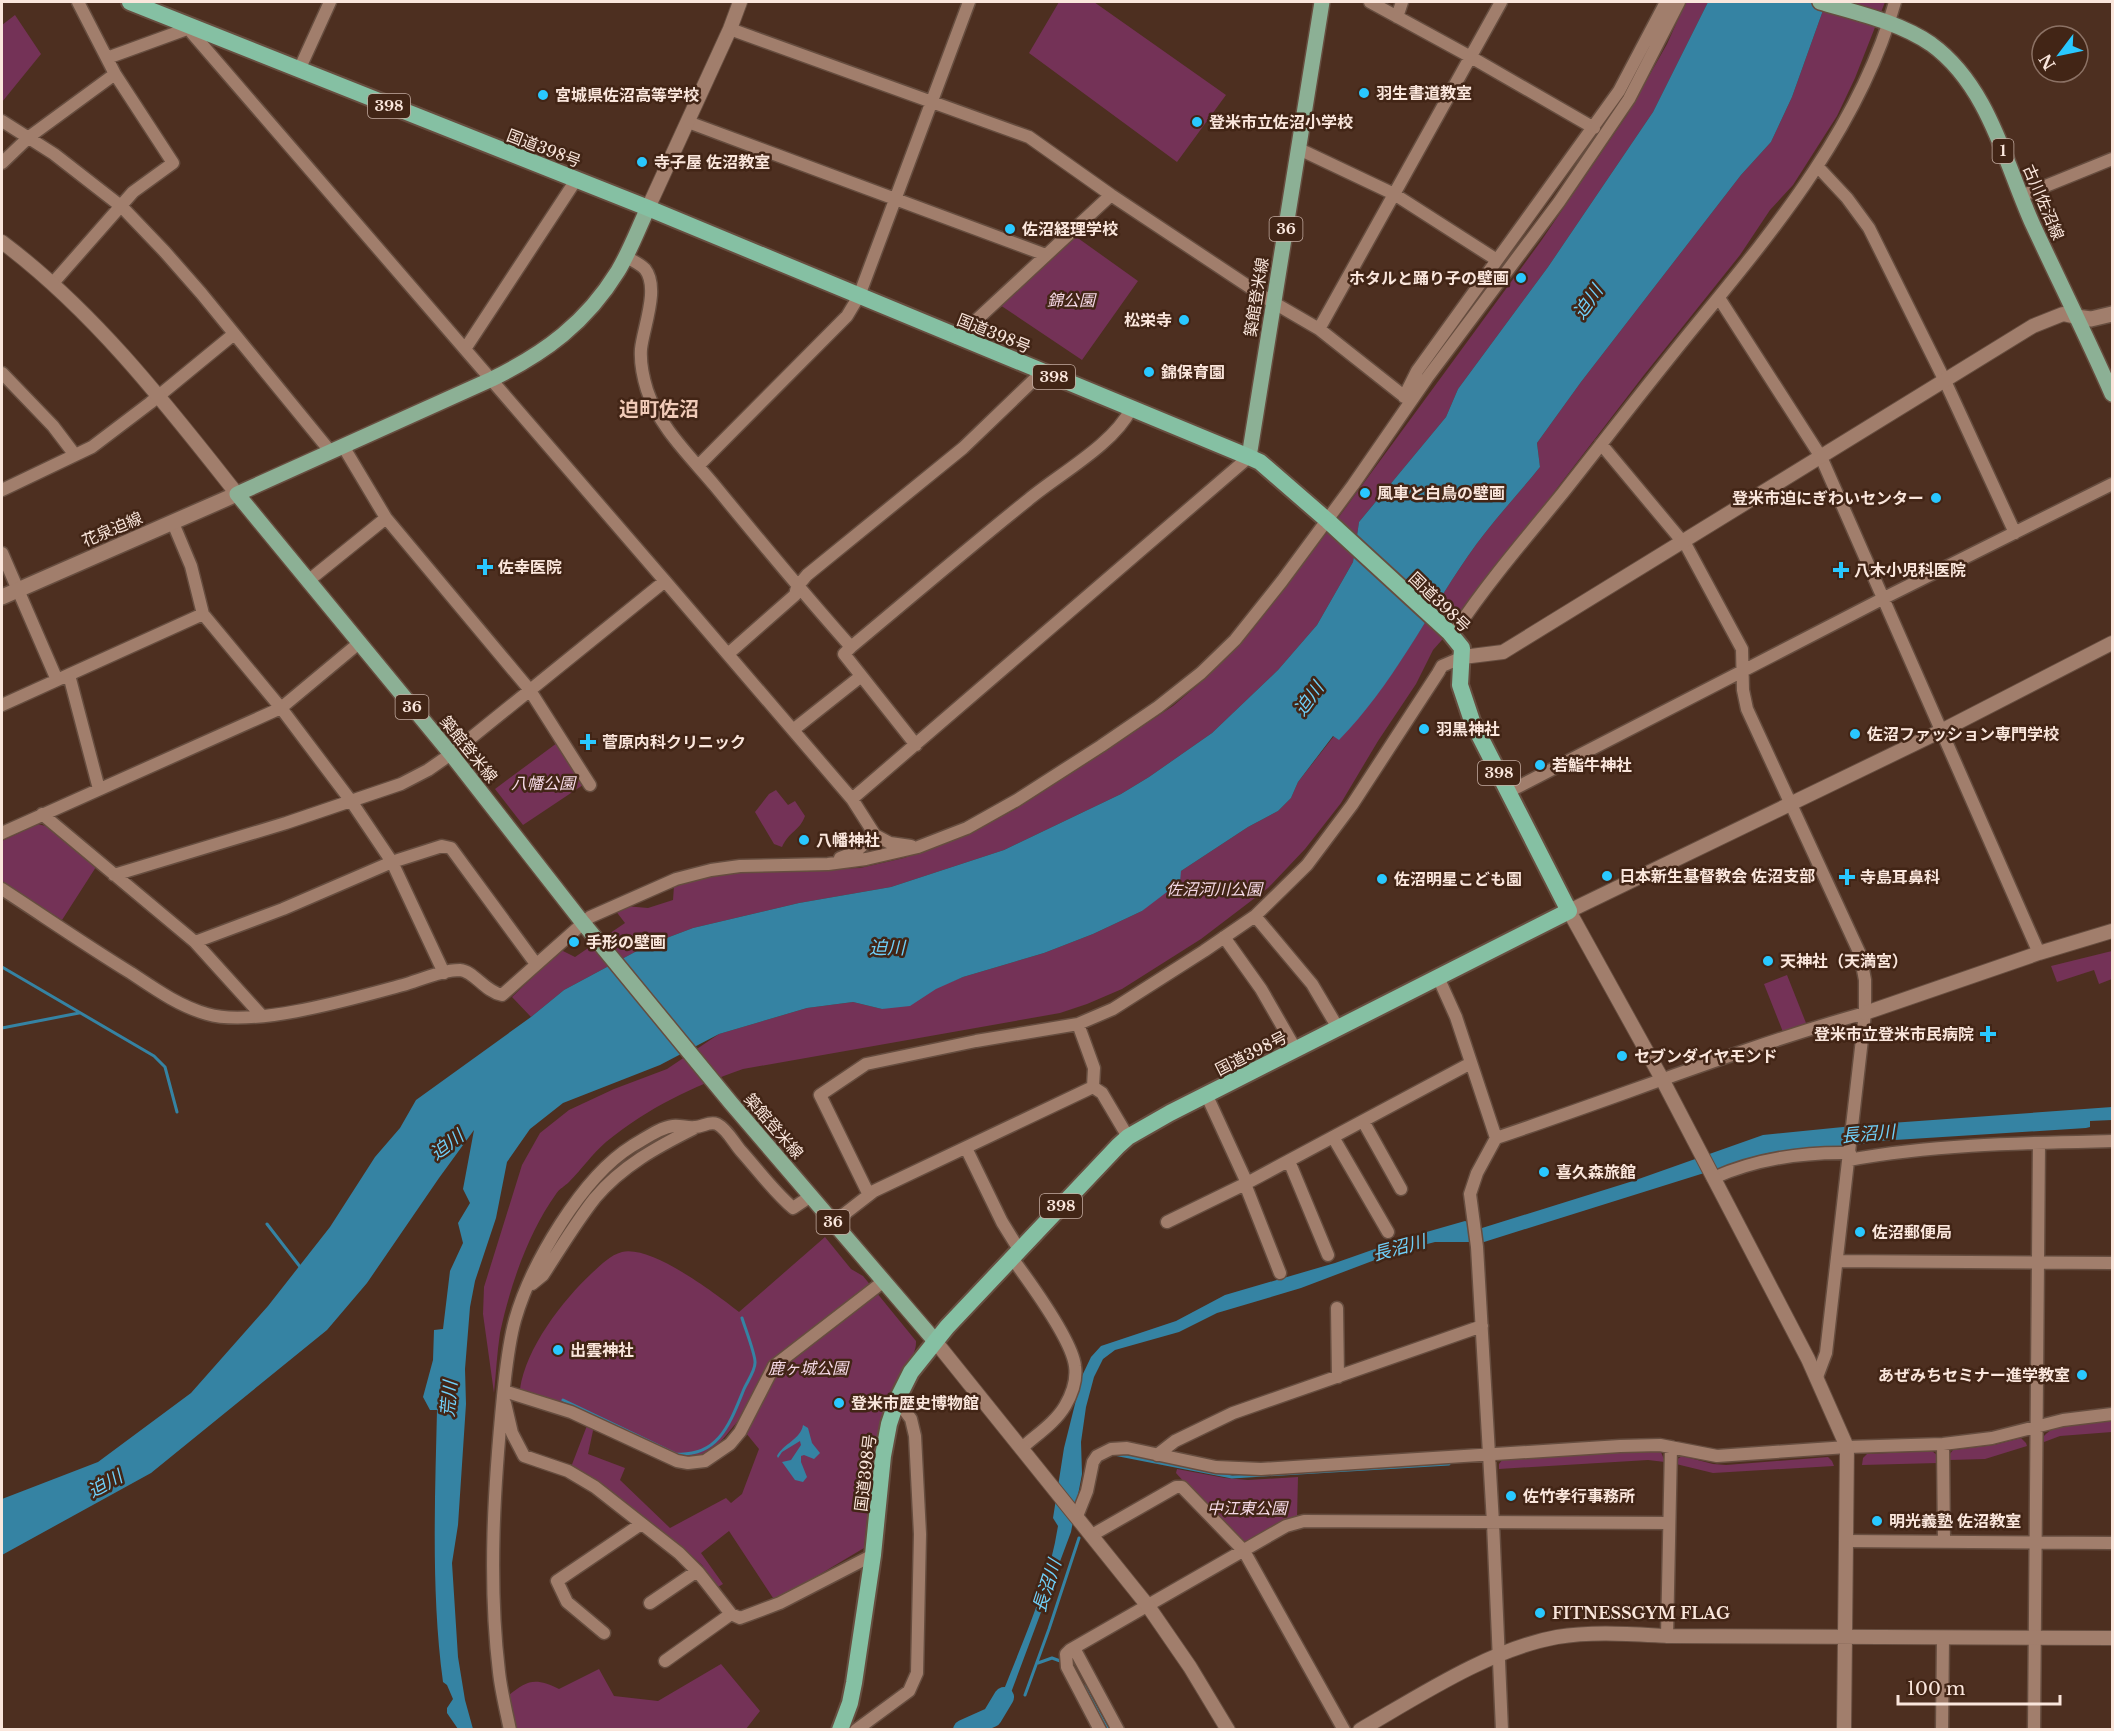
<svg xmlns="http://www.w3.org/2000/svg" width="2114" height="1731" viewBox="0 0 2114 1731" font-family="'Libre Baskerville','Noto Sans JP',serif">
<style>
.green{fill:#743257}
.water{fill:#3583a3}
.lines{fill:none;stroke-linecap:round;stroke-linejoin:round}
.stream{stroke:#3583a3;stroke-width:3}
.river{stroke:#3583a3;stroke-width:20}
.minor-casing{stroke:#664d3f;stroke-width:15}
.tertiary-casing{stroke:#664d3f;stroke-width:16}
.secondary-casing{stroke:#664d3f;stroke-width:18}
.primary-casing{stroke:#664d3f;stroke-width:18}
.trunk-casing{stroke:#664d3f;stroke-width:20}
.minor{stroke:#a17e6c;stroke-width:12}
.tertiary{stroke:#a17e6c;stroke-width:14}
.secondary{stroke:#a17e6c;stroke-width:15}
.primary{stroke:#8cb095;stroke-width:15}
.trunk{stroke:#85c0a3;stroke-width:16}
.poi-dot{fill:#29c8ff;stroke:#422516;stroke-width:2}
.labels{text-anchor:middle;stroke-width:5;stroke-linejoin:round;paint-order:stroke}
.shield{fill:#422516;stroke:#c3aca1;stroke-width:1.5}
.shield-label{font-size:15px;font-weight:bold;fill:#fae6dc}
.poi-label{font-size:16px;font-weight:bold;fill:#fae6dc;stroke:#422516;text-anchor:start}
.street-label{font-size:16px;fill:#fae6dc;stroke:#422516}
.park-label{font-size:16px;font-style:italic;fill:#f5d9e6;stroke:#422516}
.water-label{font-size:18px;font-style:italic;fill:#70d0f9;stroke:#422516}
.quarter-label{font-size:20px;font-weight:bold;fill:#f0cab7;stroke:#422516}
</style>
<rect width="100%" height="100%" fill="#4d2f20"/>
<path class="green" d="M1059 2H1094L1226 95 1177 162 1029 53Z
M1686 2H1708L1653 112 1548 267 1458 389 1446 417 1359 522 1353 562 1317 625 1278 670 1212 733 1149 777 1121 794 1004 850 891 887 799 903 693 928 648 945 564 990 531 1017 512 997 561 950 575 957 625 923 615 910 625 906 648 908 673 900 674 886 708 877 738 872 860 868 904 858 950 842 1016 809 1173 706 1207 677 1253 629 1341 514 1541 241 1627 115 1667 44Z
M1826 2H1885L1855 78 1837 116 1793 185 1770 210 1740 255 1644 375 1505 556 1449 632 1433 650 1416 684 1378 741 1341 803 1305 849 1268 888 1201 939 1122 989 1087 1004 1060 1013 743 1069C690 1088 651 1106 606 1142 592 1154 582 1169 569 1182 565 1186 559 1189 556 1194 528 1233 510 1286 500 1333 497 1353 496 1373 494 1393L483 1314 484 1287 522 1165 540 1133 569 1110 614 1089 667 1069 719 1034 807 1008 853 1002 882 1009 963 977 1044 953 1093 934 1142 911 1181 871 1248 827 1278 811 1291 798 1298 782 1334 736 1339 739C1392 685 1425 618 1468 556 1489 525 1516 497 1540 467L1537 443 1581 382 1741 175 1771 142 1792 97Z
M15 15 41 54 2 102V25Z
M1075 236 1138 281 1082 360 1000 305Z
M557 743 583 785 523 825 495 789Z
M776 790 788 805 795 801 805 816C799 832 790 830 782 847L774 844 755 812 769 794Z
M38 824 49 827 96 867 62 920 2 883V841Z
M2112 951V979L2099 984 2094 970 2057 982 2051 966Z
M1787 975 1806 1023 1783 1032 1764 984Z
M825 1237 851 1269 863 1276 916 1341C917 1357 900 1374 893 1390 873 1438 870 1496 864 1548L775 1601 729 1531 701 1553 723 1584 718 1587 702 1565 682 1547 597 1483 571 1467 588 1423 594 1426 588 1454 625 1468 620 1480 670 1528 726 1498 731 1503 742 1494 759 1449 737 1422C717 1446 709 1461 674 1455L520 1389C526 1348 562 1301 592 1273 600 1266 610 1255 622 1252 652 1245 716 1294 739 1312Z
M2112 1420V1432L2060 1436 2044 1442V1436C2058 1420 2092 1421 2112 1420Z
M2021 1438 2026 1443 2027 1446 1985 1459 1949 1460V1455L1953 1450 1994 1445Z
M1653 1451 1661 1452 1665 1462 1648 1460 1499 1469V1464L1503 1459Z
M1932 1451 1938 1456V1463L1862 1465 1863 1458 1867 1454Z
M1682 1456 1713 1464 1726 1465 1828 1457 1832 1461 1834 1466 1713 1473 1676 1464V1460Z
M1177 1469 1225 1478 1248 1480 1298 1477 1297 1518 1286 1519 1245 1544 1214 1515 1176 1473Z
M721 1664 760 1711 746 1729H515L508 1696C528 1679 536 1678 559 1689L599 1669 614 1696 658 1701Z"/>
<path class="water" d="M1708 2H1826L1792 97 1771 142 1741 175 1581 382 1537 443 1540 467C1516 497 1489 525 1468 556 1425 618 1392 686 1339 740L1333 736 1298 782 1291 798 1278 811 1248 827 1181 871 1180 882 1142 911 1093 934 1044 953 963 977 936 989 910 1006 882 1009 853 1002 807 1008 719 1034 660 1065 563 1103 530 1129 507 1162 496 1218 475 1281 470 1307 465 1369 466 1404 458 1525 452 1563 458 1657 465 1700 473 1729H458L447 1713V1708L453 1699 447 1685 443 1682C431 1593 435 1499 437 1410H430L423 1397 433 1360 434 1330 443 1329 450 1271 463 1243 458 1223 470 1203 463 1189 474 1130 439 1178 367 1283 327 1330 151 1473 2 1555V1499L98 1462 191 1393 268 1306 330 1227 375 1157 400 1128 416 1100 531 1017 564 990 648 945 693 928 799 903 891 887 1004 850 1121 794 1149 777 1212 733 1278 670 1317 625 1353 562 1359 522 1446 417 1458 389 1548 267 1653 112Z
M2112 1107V1120L2090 1121V1127L2086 1128 1879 1141 1843 1147 1768 1153 1484 1242H1435L1396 1252 1301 1288 1217 1313 1179 1332 1115 1350 1103 1359 1094 1377 1086 1407 1081 1442 1082 1474 1071 1532 1009 1698 990 1729 985 1730C990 1715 997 1705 1003 1692 1024 1638 1049 1584 1058 1526L1053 1518 1064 1448 1082 1376 1091 1357 1101 1346 1176 1321 1225 1295 1335 1263 1409 1237 1465 1221 1482 1228 1633 1181 1763 1135 1863 1125Z
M803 1425 808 1428 812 1443 820 1453 814 1459 804 1455 801 1456V1462L807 1477 803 1482 795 1480 782 1462 791 1460 801 1445 800 1441 782 1452 778 1458 777 1456C783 1444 801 1439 803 1425Z"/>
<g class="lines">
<path class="stream" d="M2 967 154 1056 165 1067 177 1112
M2 1028 79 1013
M267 1224 301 1268
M563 1400 676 1454C719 1457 730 1423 744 1389 747 1382 755 1371 755 1363 756 1356 745 1328 742 1318
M1114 1454 1232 1477 1449 1464
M1038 1663 1052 1658 1063 1662
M1084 1686 1108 1730
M1025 1695 1049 1629 1079 1538"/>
<path class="river" d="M963 1730 992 1717 1004 1697"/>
<defs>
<path id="minor" d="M1370 2 1469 56 1594 128
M1397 17 1402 2
M193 27 192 33 665 581
M730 29 1029 137 1111 195 1269 300 1319 329 1501 2
M107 58 184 30 187 24
M299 70 330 2
M2 121 54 154 122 207 165 252 201 293 330 451
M688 122 1046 255
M1299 149 1394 194 1497 260
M2 163 29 137 115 74
M1818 167 1847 198 1869 228 1945 381 2015 533
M2021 196 2112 159
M626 257C632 260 640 264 645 269 660 288 643 328 641 349 640 363 643 377 647 390 659 427 691 457 715 486 760 541 804 594 851 647L844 654 916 745
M53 283 133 192 173 163 115 74 78 2
M1719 298 1821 457 2039 953
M1319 329 1410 401
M957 338 1111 195
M465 349 576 180
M2 373 53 426 75 455
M1404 397 1417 371 1619 91 1666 2
M1601 444 1687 547 1742 649 1743 690 1747 709 1860 954 1865 980V1013L1826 1353 1817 1377
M343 446 386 518 529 689 590 785
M698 466 847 316 859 296 969 2
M2 490 92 447 150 403 234 334
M173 523 191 566 203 614
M2 553 57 680
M308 581 386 518
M1449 632 1456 630C1488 582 1526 538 1562 494 1608 436 1653 377 1700 320 1779 224 1861 123 1895 2
M851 647C910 598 968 548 1028 500 1059 474 1113 445 1131 409
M728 654 795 595 797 587 807 575 963 448 1042 372
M69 675 99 789
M2 705 203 614 281 708 351 801 392 862 444 973
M793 730 860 677
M1508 792 1884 598 2112 484
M852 799 1249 457
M42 814 195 942 262 1016
M2 833 281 708 359 643
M875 835 890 843 911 846
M114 875 286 823 401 784 428 770 451 754 665 581 852 799 875 835 855 852 840 858
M2 889C45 917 87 946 131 973 155 989 179 1006 207 1014 254 1028 355 998 403 985 420 980 442 970 460 970 474 971 484 991 502 995L590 917 676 879 711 870 740 866 828 864 866 859 918 847 967 828 1017 800 1101 746 1158 707 1201 673 1235 640 1282 581 1353 485 1427 378 1559 202 1629 99 1679 2
M1255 916 1312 984 1338 1028
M1224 937 1261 989 1296 1050
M195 942 283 909 392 862 442 846 451 848 536 964
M1438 977 1456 1017 1496 1138 1477 1173 1470 1194 1477 1247 1493 1523 1502 1730
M1093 1087 1102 1093 1128 1137
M1207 1096 1247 1183 1471 1063
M1363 1121 1401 1189
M1333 1137 1388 1232
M1496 1138C1619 1097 1740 1048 1865 1013
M966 1148 1002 1222 1020 1251
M1849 1160C1935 1144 2025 1143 2112 1141
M1289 1161 1328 1255
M1713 1178C1756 1159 1803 1152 1850 1153
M1245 1184 1280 1273
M869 1195 820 1095 866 1064 976 1041 1078 1024 1113 1009 1204 951 1255 916 1307 865 1352 805 1438 673 1442 666 1463 657
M834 1222 874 1191 1093 1087 1094 1068 1078 1024
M1167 1222 1247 1183
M1012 1258C1029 1281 1072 1340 1075 1366 1077 1380 1072 1394 1065 1406 1055 1423 1036 1435 1022 1448
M1837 1261 2112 1263
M532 1284 543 1275C560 1249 576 1222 595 1198 622 1166 657 1147 693 1129
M1337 1308 1338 1377
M504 1391 571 1412 677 1461 688 1463 705 1461 730 1444 740 1432 774 1366 884 1281
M505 1403 512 1433 524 1456 568 1471 595 1487 679 1553 698 1572 731 1614 740 1618 780 1603 873 1555
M1943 1444 1944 1542
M1157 1455 1175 1441 1233 1413 1482 1326
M1077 1516 1087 1491 1093 1462 1097 1456 1111 1449 1127 1448 1216 1467 1261 1469 1620 1446 1660 1445 1717 1456 1847 1447 1943 1444 1992 1438 2063 1420 2112 1414
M1092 1535 1176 1487H1182L1244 1551 1344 1730
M1847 1541 2112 1543
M650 1603 697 1571
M604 1633 567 1602 557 1581 641 1524
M1667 1636 1671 1447
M1074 1648 1118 1730
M665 1661 731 1614
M510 1730C506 1710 501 1691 499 1672 488 1581 494 1487 503 1396 506 1370 508 1345 515 1320 531 1264 582 1177 632 1146 645 1139 658 1128 673 1126 680 1125 688 1128 695 1127 703 1127 709 1121 717 1124 727 1129 734 1143 741 1151 758 1170 774 1192 793 1208L811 1196
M856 1730 909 1691 917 1673 920 1534 915 1436 911 1419 897 1400
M1100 1730 1067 1667 1066 1654 1070 1650 1286 1526 1304 1521 1669 1523
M1942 1730 1943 1638
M2034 1730 2039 1143"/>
<path id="tertiary" d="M648 208 730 29 740 2
M2 242C95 312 166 404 237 494
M1463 657 1503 652 2033 326 2063 314 2076 317
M1865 1013 2039 953 2112 931
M935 1341 1148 1606 1190 1667 1228 1730
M1360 1730C1419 1696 1490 1649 1557 1637 1593 1631 1630 1634 1667 1636L2112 1638
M1844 1730 1847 1447 1808 1359 1662 1079 1569 911 1941 731 2112 643"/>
<path id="secondary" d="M2076 317 2091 319 2112 314
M2 597 237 494"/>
<path id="primary" d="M1820 2C1857 13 1899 22 1931 44 1989 86 2005 163 2033 225 2059 281 2087 337 2112 394
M648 208C638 229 630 251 618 271 586 323 545 353 492 379L237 494 451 754 583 923 731 1103 935 1341
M1249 457 1322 2"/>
<path id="trunk" d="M130 2 648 208 1249 457 1260 462 1328 521 1449 632 1462 648 1460 685 1472 721 1569 911 1170 1113 1128 1137 1118 1146 947 1327 911 1372 897 1400 889 1424 883 1456 873 1555 854 1683 850 1703 840 1730"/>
</defs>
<use href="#minor" class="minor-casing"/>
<use href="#tertiary" class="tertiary-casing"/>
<use href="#secondary" class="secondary-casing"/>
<use href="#primary" class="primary-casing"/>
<use href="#trunk" class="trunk-casing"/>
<use href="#minor" class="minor"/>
<use href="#tertiary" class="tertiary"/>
<use href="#secondary" class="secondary"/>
<use href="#primary" class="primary"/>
<use href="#trunk" class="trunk"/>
</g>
<g class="poi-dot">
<circle cx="1364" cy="93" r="6"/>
<circle cx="543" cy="95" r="6"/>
<circle cx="1197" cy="122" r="6"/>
<circle cx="642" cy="162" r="6"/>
<circle cx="1010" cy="229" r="6"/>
<circle cx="1521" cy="278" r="6"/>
<circle cx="1184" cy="320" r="6"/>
<circle cx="1149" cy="372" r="6"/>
<circle cx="1365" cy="493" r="6"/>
<circle cx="1936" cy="498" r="6"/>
<path d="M482 558h6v6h6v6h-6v6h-6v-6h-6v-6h6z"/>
<path d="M1838 561h6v6h6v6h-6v6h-6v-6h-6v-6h6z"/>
<circle cx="1424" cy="729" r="6"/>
<circle cx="1855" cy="734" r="6"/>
<path d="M585 733h6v6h6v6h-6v6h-6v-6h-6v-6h6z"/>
<circle cx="1540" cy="765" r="6"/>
<circle cx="804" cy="840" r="6"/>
<circle cx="1607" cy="876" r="6"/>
<path d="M1844 868h6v6h6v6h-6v6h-6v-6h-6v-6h6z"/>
<circle cx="1382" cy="879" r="6"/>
<circle cx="574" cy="942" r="6"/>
<circle cx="1768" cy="961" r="6"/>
<path d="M1985 1025h6v6h6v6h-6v6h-6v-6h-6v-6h6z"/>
<circle cx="1622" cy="1056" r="6"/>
<circle cx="1544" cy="1172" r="6"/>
<circle cx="1860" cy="1232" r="6"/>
<circle cx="558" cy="1350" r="6"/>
<circle cx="2082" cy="1375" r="6"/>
<circle cx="839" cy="1403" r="6"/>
<circle cx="1511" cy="1496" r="6"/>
<circle cx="1877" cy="1521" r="6"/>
<circle cx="1540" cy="1613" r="6"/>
</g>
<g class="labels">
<g class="shield">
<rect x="368" y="94" width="42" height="24" rx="4.5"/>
<rect x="1992.5" y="139" width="21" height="24" rx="4.5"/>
<rect x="1269.5" y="217" width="33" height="24" rx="4.5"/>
<rect x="1033" y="365" width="42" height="24" rx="4.5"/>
<rect x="395.5" y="695" width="33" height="24" rx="4.5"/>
<rect x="1478" y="761" width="42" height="24" rx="4.5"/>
<rect x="1040" y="1194" width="42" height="24" rx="4.5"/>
<rect x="816.5" y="1210" width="33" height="24" rx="4.5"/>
</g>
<g class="shield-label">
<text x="389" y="111">398</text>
<text x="2003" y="156">1</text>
<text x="1286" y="234">36</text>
<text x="1054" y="382">398</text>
<text x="412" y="712">36</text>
<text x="1499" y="778">398</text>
<text x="1061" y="1211">398</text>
<text x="833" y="1227">36</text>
</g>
<g class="poi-label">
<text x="1376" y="99">羽生書道教室</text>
<text x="555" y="101">宮城県佐沼高等学校</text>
<text x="1209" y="128">登米市立佐沼小学校</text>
<text x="654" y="168">寺子屋 佐沼教室</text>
<text x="1022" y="235">佐沼経理学校</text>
<text x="1509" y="284" text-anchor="end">ホタルと踊り子の壁画</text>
<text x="1172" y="326" text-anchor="end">松栄寺</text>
<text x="1161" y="378">錦保育園</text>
<text x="1377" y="499">風車と白鳥の壁画</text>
<text x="1924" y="504" text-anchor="end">登米市迫にぎわいセンター</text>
<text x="498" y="573">佐幸医院</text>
<text x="1854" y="576">八木小児科医院</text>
<text x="1436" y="735">羽黒神社</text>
<text x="1867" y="740">佐沼ファッション専門学校</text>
<text x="602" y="748">菅原内科クリニック</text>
<text x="1552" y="771">若鮨牛神社</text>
<text x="816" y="846">八幡神社</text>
<text x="1619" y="882">日本新生基督教会 佐沼支部</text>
<text x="1860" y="883">寺島耳鼻科</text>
<text x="1394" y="885">佐沼明星こども園</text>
<text x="586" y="948">手形の壁画</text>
<text x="1780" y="967">天神社（天満宮）</text>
<text x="1974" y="1040" text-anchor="end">登米市立登米市民病院</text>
<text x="1634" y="1062">セブンダイヤモンド</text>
<text x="1556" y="1178">喜久森旅館</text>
<text x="1872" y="1238">佐沼郵便局</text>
<text x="570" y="1356">出雲神社</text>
<text x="2070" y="1381" text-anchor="end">あぜみちセミナー進学教室</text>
<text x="851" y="1409">登米市歴史博物館</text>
<text x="1523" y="1502">佐竹孝行事務所</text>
<text x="1889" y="1527">明光義塾 佐沼教室</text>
<text x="1552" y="1619">FITNESSGYM FLAG</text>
</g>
<g class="street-label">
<text transform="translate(544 148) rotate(21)" y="6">国道398号</text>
<text transform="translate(2044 202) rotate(67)" y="6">古川佐沼線</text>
<text transform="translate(1256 297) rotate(-81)" y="6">築館登米線</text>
<text transform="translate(994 333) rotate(22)" y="6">国道398号</text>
<text transform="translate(112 529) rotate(-23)" y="6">花泉迫線</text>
<text transform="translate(1440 602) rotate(44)" y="6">国道398号</text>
<text transform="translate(469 749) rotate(51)" y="6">築館登米線</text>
<text transform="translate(1251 1053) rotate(-27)" y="6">国道398号</text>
<text transform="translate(774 1126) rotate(49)" y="6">築館登米線</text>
<text transform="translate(865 1473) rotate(-83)" y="6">国道398号</text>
</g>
<g class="park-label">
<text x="1071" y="306">錦公園</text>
<text x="543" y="789">八幡公園</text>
<text x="1214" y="895">佐沼河川公園</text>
<text x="808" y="1374">鹿ヶ城公園</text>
<text x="1247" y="1514">中江東公園</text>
</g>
<g class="water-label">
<text transform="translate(1588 302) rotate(-55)" y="6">迫川</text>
<text transform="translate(1309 699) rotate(-54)" y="6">迫川</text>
<text x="887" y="954">迫川</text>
<text transform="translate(1868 1134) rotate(-5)" y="6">長沼川</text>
<text transform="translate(447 1145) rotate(-37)" y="6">迫川</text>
<text transform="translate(1399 1248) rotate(-15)" y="6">長沼川</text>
<text transform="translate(449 1399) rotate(-85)" y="6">荒川</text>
<text transform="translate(105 1484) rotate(-29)" y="6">迫川</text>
<text transform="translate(1047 1586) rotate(-72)" y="6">長沼川</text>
</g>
<g class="quarter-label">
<text x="659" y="416">迫町佐沼</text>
</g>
</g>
<rect width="2114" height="1731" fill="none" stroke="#fae6dc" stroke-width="6"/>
<g transform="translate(2060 54) rotate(238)"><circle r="28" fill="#422516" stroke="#8c7265" stroke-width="1.5"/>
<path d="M0-4.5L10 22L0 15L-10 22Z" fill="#29c8ff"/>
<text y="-9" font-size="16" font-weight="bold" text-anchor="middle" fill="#fae6dc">N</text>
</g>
<path d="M1898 1695v9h162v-9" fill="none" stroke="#fae6dc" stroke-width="3"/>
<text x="1907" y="1695" font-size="18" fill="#fae6dc" stroke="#422516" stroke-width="4.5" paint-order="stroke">100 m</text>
</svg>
